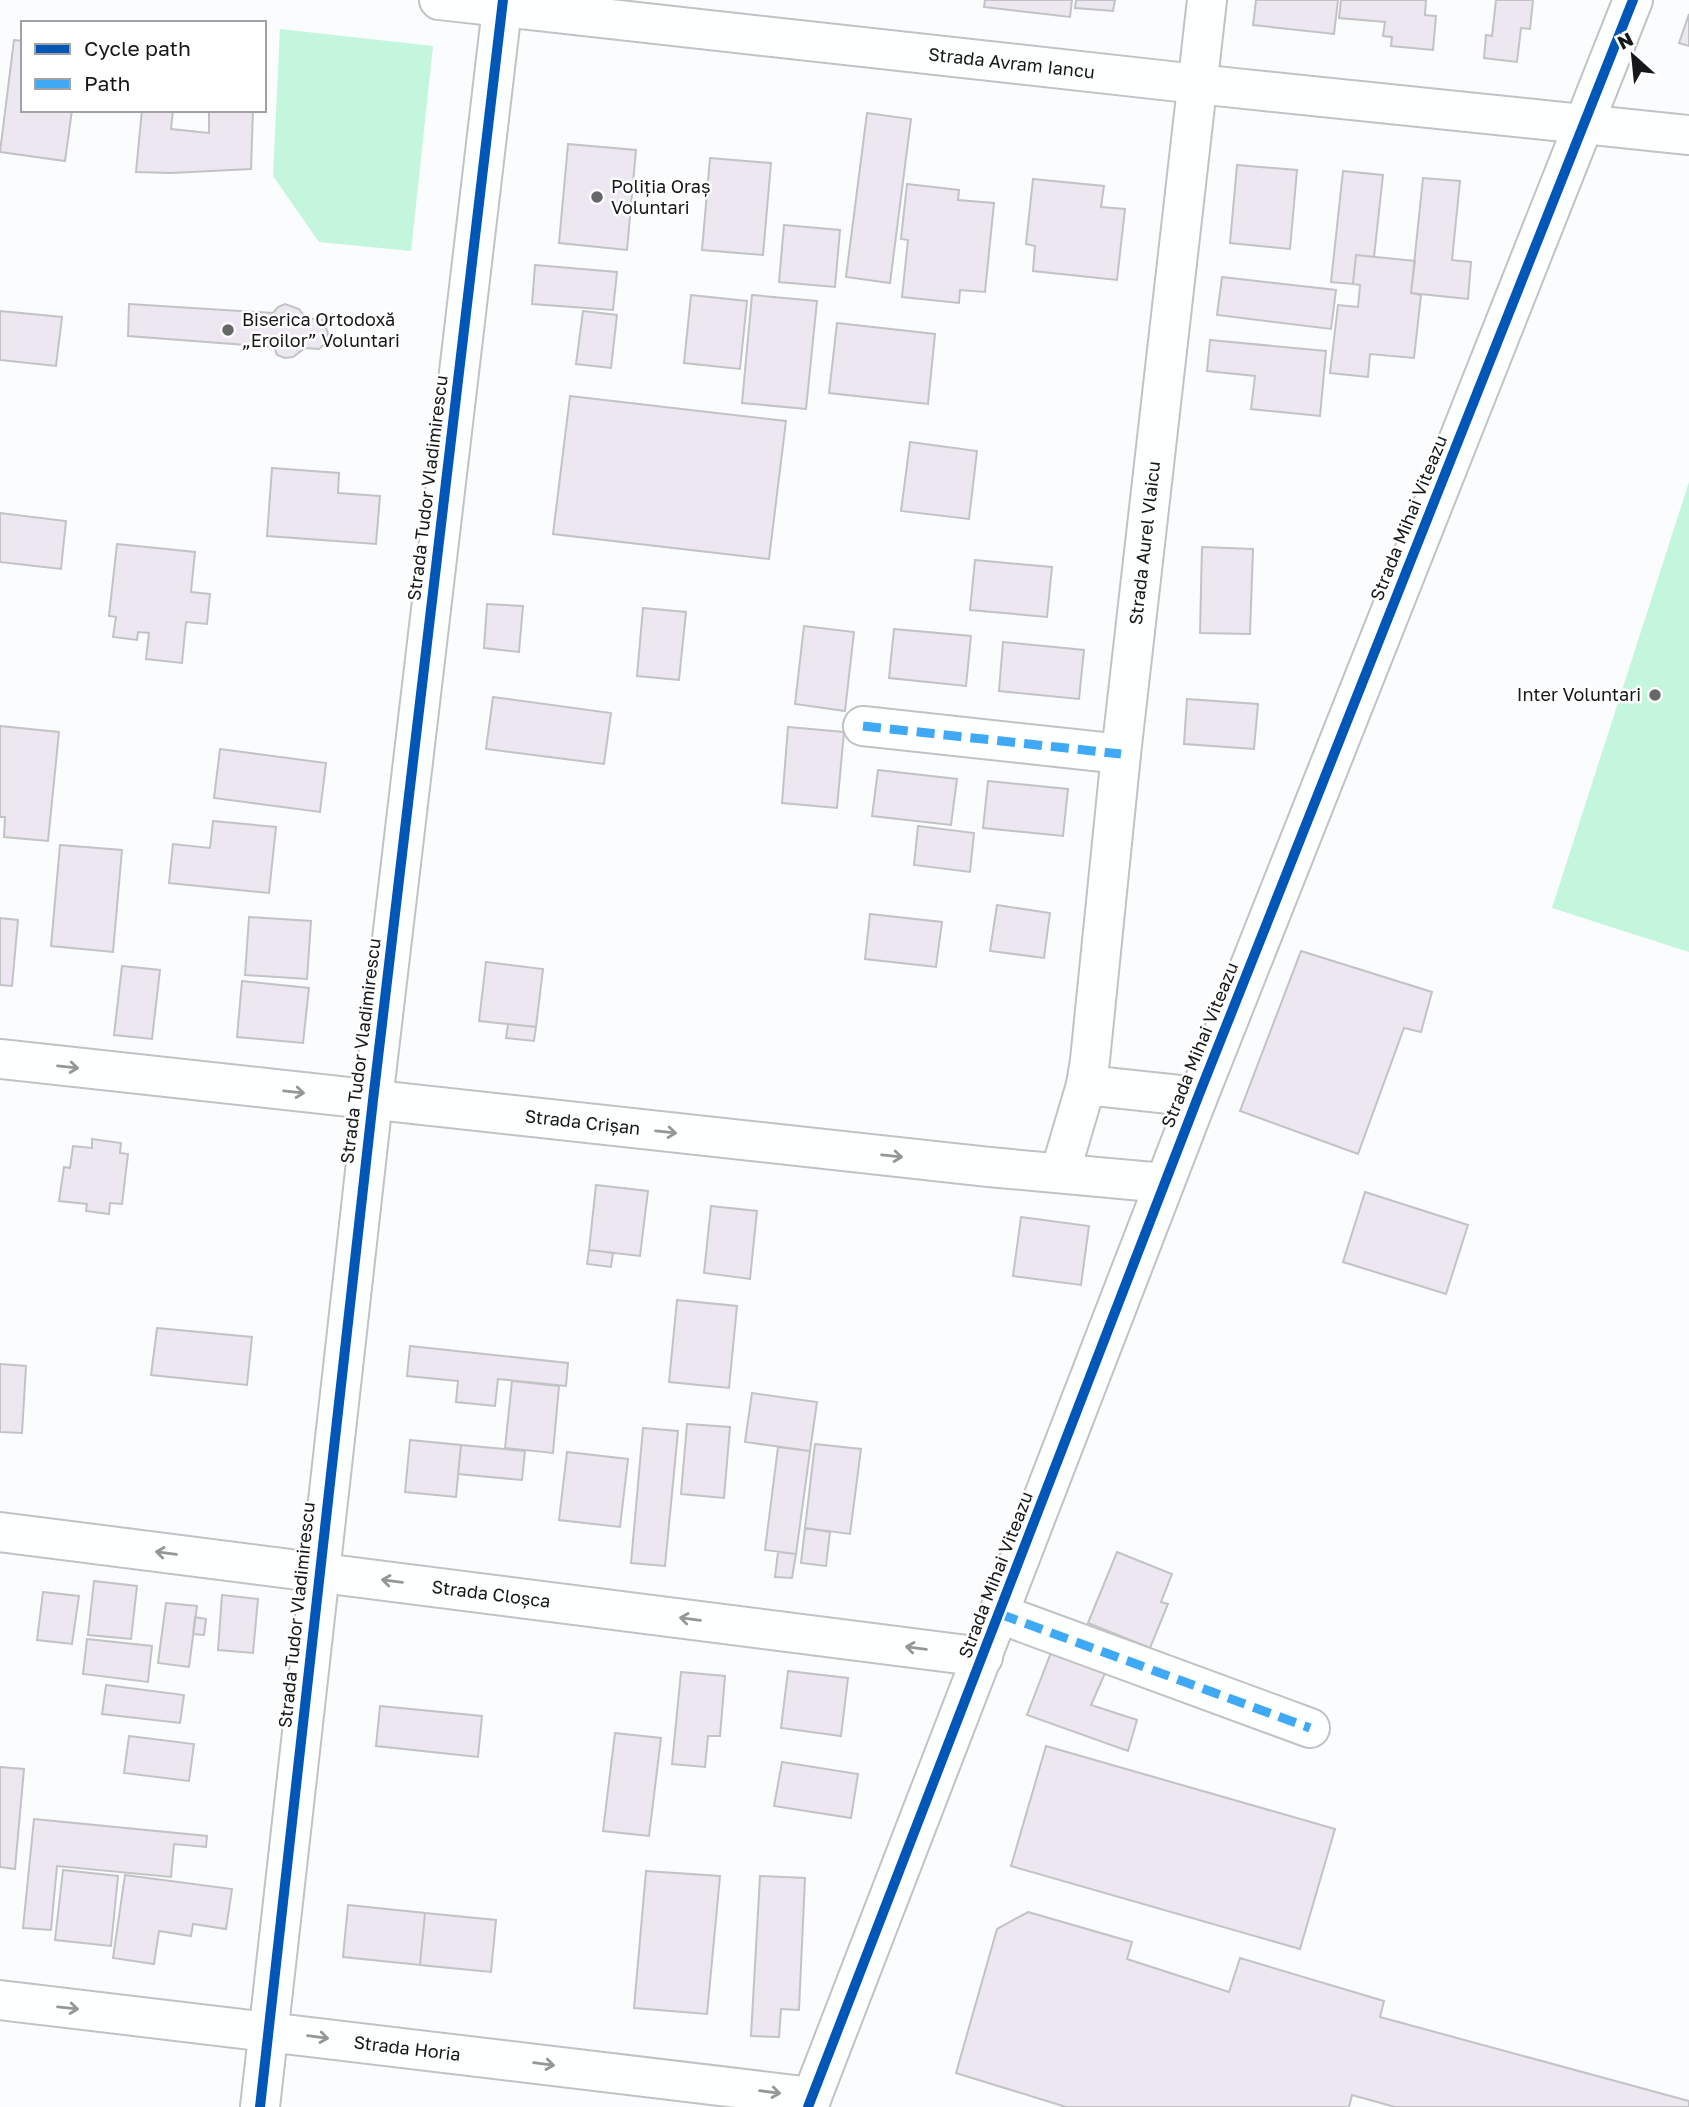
<svg xmlns="http://www.w3.org/2000/svg" width="1689" height="2107" viewBox="0 0 1689 2107" font-family="'Golos Text',sans-serif">
<style>
.green{fill:#c4f5dd}
.building{fill:#ece7f0;stroke:#c2c3c4;stroke-width:2}
.lines{fill:none;stroke-linecap:round;stroke-linejoin:round}
.minor-casing{stroke:#c1c2c3;stroke-width:42}
.minor{stroke:#feffff;stroke-width:38}
.quiet{stroke:#3fa9f5;stroke-width:9;stroke-dasharray:18 9;stroke-linecap:butt}
.cycleway-casing{stroke:#fff;stroke-width:15}
.cycleway{stroke:#0057b8;stroke-width:10}
.oneway{stroke:#959797}
.poi-dot{fill:#656768;stroke:#fff;stroke-width:2.5}
.labels{text-anchor:middle;stroke-width:5;stroke-linejoin:round;paint-order:stroke}
.street-label{font-size:18px;fill:#151718;stroke:#fff}
.poi-label{font-size:18px;fill:#151718;stroke:#fff;text-anchor:start}
</style>
<rect width="100%" height="100%" fill="#fafcfd"/>
<path class="green" d="M280 29 433 46 411 251 319 242 273 176Z
M1689 482V952L1552 908Z"/>
<path class="building" d="M985 0H1072L1070 17 984 7Z
M1076 0H1115L1113 11 1075 8Z
M1256 0H1338L1334 34 1253 25Z
M1341 0H1426L1425 15 1436 16 1433 50 1391 46 1392 37 1383 36 1385 22 1339 18Z
M1496 0H1533L1530 29 1521 28 1517 62 1484 58 1486 35 1492 36Z
M1689 14V46L1679 43Z
M14 40 23 41V110H72L65 161 0 152Z
M142 110H173L171 129 209 133V110H253L251 169 171 173 136 172Z
M867 113 911 119 890 283 846 277Z
M568 144 636 150 627 250 559 243Z
M710 158 771 163 763 255 702 250Z
M1237 165 1297 170 1290 249 1230 243Z
M1343 171 1383 175 1374 257 1356 255 1353 284 1331 282Z
M1423 178 1460 181 1452 260 1471 262 1468 299 1411 293Z
M1033 179 1104 186 1101 207 1125 209 1117 280 1033 271 1035 246 1026 244Z
M907 184 959 190 958 200 994 203 985 292 960 290 959 303 902 297 908 240 901 239Z
M784 225 840 230 835 287 779 282Z
M1356 255 1415 261 1411 293 1421 295 1414 358 1370 354 1368 377 1330 373 1338 305 1358 307 1360 285 1353 284Z
M535 265 617 272 613 310 532 304Z
M1222 277 1336 290 1331 329 1217 315Z
M691 295 747 301 740 369 684 363Z
M752 295 817 301 806 409 742 403Z
M129 304 273 313 278 307 285 304 299 309 306 318 323 320 328 333 326 343 319 349 305 348 293 357 285 358 277 355 274 347 128 336Z
M0 311 62 317 56 366 0 360Z
M583 311 617 315 611 368 576 364Z
M837 323 935 334 928 404 829 393Z
M1210 340 1326 351 1320 416 1251 409 1255 376 1207 371Z
M570 396 786 421 769 559 553 534Z
M910 442 977 451 969 519 901 511Z
M272 468 339 473 338 493 380 496 376 544 267 536Z
M0 513 66 521 61 569 0 562Z
M117 544 195 552 191 592 210 594 207 624 186 622 182 663 146 659 149 633 138 632 137 640 113 637 116 617 109 616Z
M1202 547 1253 549 1250 634 1200 633Z
M975 560 1052 567 1047 617 970 610Z
M487 604 523 606 519 652 484 648Z
M643 608 686 612 679 680 637 676Z
M804 626 854 632 845 711 795 704Z
M894 629 971 636 966 686 889 678Z
M1003 642 1084 650 1079 699 999 691Z
M493 697 611 713 604 764 486 749Z
M1187 699 1258 704 1254 749 1184 744Z
M0 726 59 732 48 841 4 837 5 817H0Z
M788 727 844 732 837 808 782 803Z
M220 749 326 763 320 812 214 798Z
M878 770 957 779 951 825 872 816Z
M988 781 1068 789 1063 836 983 828Z
M213 821 276 827 269 893 169 883 173 844 210 848Z
M918 826 974 833 970 872 914 865Z
M60 845 122 850 113 952 51 946Z
M997 905 1050 913 1044 958 990 951Z
M870 914 942 922 936 967 865 959Z
M249 917 311 921 307 979 245 975Z
M0 918 18 920 12 986 0 985Z
M1301 951 1432 992 1421 1032 1404 1028 1358 1154 1240 1111Z
M486 962 543 969 536 1027 479 1021Z
M122 966 160 970 152 1039 114 1035Z
M242 981 309 988 303 1043 237 1037Z
M508 1024 536 1027 534 1041 506 1038Z
M92 1139 121 1143 120 1153 128 1154 122 1204 110 1203 109 1214 86 1211 87 1204 59 1201 64 1167 70 1168 73 1146 92 1148Z
M596 1185 648 1191 640 1256 589 1250Z
M1365 1192 1468 1225 1446 1294 1343 1262Z
M711 1206 757 1211 750 1279 704 1273Z
M1021 1217 1089 1226 1081 1285 1013 1276Z
M589 1250 613 1253 611 1267 587 1264Z
M677 1300 737 1306 729 1388 669 1382Z
M157 1328 252 1337 247 1385 151 1375Z
M410 1346 568 1363 566 1386 498 1379 495 1406 456 1402 458 1381 407 1376Z
M0 1364 26 1366 22 1433 0 1432Z
M512 1381 559 1386 553 1453 505 1448Z
M752 1393 817 1402 810 1451 745 1442Z
M687 1424 730 1427 724 1498 681 1494Z
M643 1428 678 1431 665 1566 631 1563Z
M410 1440 461 1445 456 1497 405 1492Z
M815 1444 861 1449 850 1534 805 1528Z
M461 1445 525 1451 522 1480 458 1474Z
M778 1447 810 1451 796 1554 765 1550Z
M567 1452 628 1459 620 1527 559 1520Z
M805 1528 830 1532 826 1566 801 1563Z
M778 1552 796 1554 792 1578 775 1577Z
M1117 1552 1172 1574 1161 1602 1168 1604 1150 1648 1088 1623Z
M94 1581 137 1586 131 1639 88 1635Z
M43 1592 79 1596 72 1644 37 1640Z
M222 1595 258 1599 253 1653 218 1650Z
M166 1603 197 1606 189 1667 158 1663Z
M195 1617 206 1619 204 1635 193 1634Z
M87 1639 152 1646 148 1682 83 1674Z
M1052 1650 1106 1671 1091 1705 1137 1720 1128 1751 1027 1715Z
M788 1671 848 1678 841 1736 781 1728Z
M681 1672 725 1676 720 1736H708L705 1767 672 1764Z
M106 1685 184 1695 180 1723 102 1714Z
M380 1706 482 1716 478 1757 376 1746Z
M615 1733 661 1738 649 1836 603 1831Z
M129 1736 194 1744 189 1781 124 1773Z
M1046 1746 1335 1829 1300 1949 1011 1866Z
M782 1762 858 1774 851 1818 774 1806Z
M0 1767 24 1769 15 1869 0 1867Z
M34 1819 207 1836 206 1847 174 1844 171 1877 57 1866 51 1930 23 1928Z
M63 1870 118 1876 111 1946 55 1940Z
M646 1871 720 1876 707 2014 634 2008Z
M125 1875 232 1889 226 1929 193 1924 191 1936 159 1931 154 1964 113 1958Z
M760 1876 805 1878 799 2010 781 2009 779 2037 751 2036Z
M348 1905 425 1913 420 1965 343 1957Z
M1028 1912 1132 1942 1127 1959 1229 1992 1240 1958 1384 2001 1380 2017 1689 2101V2107H1395L1352 2095 1349 2107H1066L956 2073 997 1929Z
M425 1913 496 1920 491 1972 420 1965Z"/>
<g class="lines">
<defs>
<g id="minor">
<path id="s1" d="M439 0 1197 84 1689 135"/>
<path d="M863 726 1121 754"/>
<path id="s2" d="M0 1059 989 1167 1164 1183"/>
<path d="M1086 1085 1198 1097"/>
<path id="s3" d="M1060 1173 1086 1085 1090 1060 1121 754 1207 0"/>
<path id="s4" d="M0 1532 983 1657"/>
<path d="M1000 1614 1310 1728"/>
<path id="s5" d="M0 2000 812 2097"/>
<path d="M260 2107 373 1100 503 0"/>
<path d="M808 2107 1198 1097 1633 0"/>
</g>
</defs>
<use href="#minor" class="minor-casing"/>
<use href="#minor" class="minor"/>
<path class="quiet" d="M863 726 1121 754
M1000 1614 1310 1728"/>
<defs>
<path id="cycleway" d="M260 2107 373 1100 503 0
M808 2107 1198 1097 1633 0"/>
</defs>
<use href="#cycleway" class="cycleway-casing"/>
<use href="#cycleway" class="cycleway"/>
</g>
<defs><path id="oneway-shaft" d="M-6 0H5M1.5-3L5.5 0L1.5 3" fill="none" stroke-width="1.6" stroke-linecap="round" stroke-linejoin="round" transform="scale(1.75)"/></defs>
<g class="oneway">
<use href="#oneway-shaft" transform="translate(68 1067) rotate(6)"/>
<use href="#oneway-shaft" transform="translate(294 1092) rotate(6)"/>
<use href="#oneway-shaft" transform="translate(666 1132) rotate(6)"/>
<use href="#oneway-shaft" transform="translate(892 1156) rotate(6)"/>
<use href="#oneway-shaft" transform="translate(166 1553) rotate(-173)"/>
<use href="#oneway-shaft" transform="translate(392 1581) rotate(-173)"/>
<use href="#oneway-shaft" transform="translate(690 1619) rotate(-173)"/>
<use href="#oneway-shaft" transform="translate(916 1648) rotate(-173)"/>
<use href="#oneway-shaft" transform="translate(68 2008) rotate(6)"/>
<use href="#oneway-shaft" transform="translate(318 2037) rotate(7)"/>
<use href="#oneway-shaft" transform="translate(544 2064) rotate(7)"/>
<use href="#oneway-shaft" transform="translate(770 2092) rotate(7)"/>
</g>
<g class="poi-dot">
<circle cx="597" cy="197" r="7"/>
<circle cx="228" cy="330" r="7"/>
<circle cx="1655" cy="695" r="7"/>
</g>
<g class="labels">
<g class="street-label">
<text dy="6" stroke="none"><textPath href="#s1" startOffset="576">Strada Avram Iancu</textPath></text>
<text transform="translate(428 488) rotate(-83)" y="6">Strada Tudor Vladimirescu</text>
<text transform="translate(1409 518) rotate(-68)" y="6">Strada Mihai Viteazu</text>
<text dy="6" stroke="none"><textPath href="#s3" startOffset="637">Strada Aurel Vlaicu</textPath></text>
<text transform="translate(1200 1045) rotate(-68)" y="6">Strada Mihai Viteazu</text>
<text transform="translate(361 1051) rotate(-83)" y="6">Strada Tudor Vladimirescu</text>
<text dy="6" stroke="none"><textPath href="#s2" startOffset="586">Strada Crișan</textPath></text>
<text transform="translate(996 1575) rotate(-69)" y="6">Strada Mihai Viteazu</text>
<text dy="6" stroke="none"><textPath href="#s4" startOffset="495">Strada Cloșca</textPath></text>
<text transform="translate(297 1615) rotate(-84)" y="6">Strada Tudor Vladimirescu</text>
<text dy="6" stroke="none"><textPath href="#s5" startOffset="410">Strada Horia</textPath></text>
</g>
<g class="poi-label">
<text x="611" y="193">Poliția Oraș<tspan x="611" dy="21">Voluntari</tspan></text>
<text x="242" y="326">Biserica Ortodoxă<tspan x="242" dy="21">„Eroilor” Voluntari</tspan></text>
<text x="1641" y="701" text-anchor="end">Inter Voluntari</text>
</g>
</g>
<rect x="21" y="21" width="245" height="91" fill="#ffffff" stroke="#a1a2a3" stroke-width="2"/>
<rect x="35" y="44" width="35" height="10" fill="#0057b8" stroke="#a1a2a3" stroke-width="2"/>
<text x="84" y="56" font-size="21" fill="#151718">Cycle path</text>
<rect x="35" y="79" width="35" height="10" fill="#3fa9f5" stroke="#a1a2a3" stroke-width="2"/>
<text x="84" y="91" font-size="21" fill="#151718">Path</text>
<g transform="translate(1633 56) rotate(333)" stroke="#ffffff" stroke-width="5" paint-order="stroke">
<path d="M0-5L12 26L0 18L-12 26Z" fill="#151718"/>
<text y="-10" font-size="19" font-weight="bold" text-anchor="middle" fill="#151718">N</text>
</g>
</svg>
